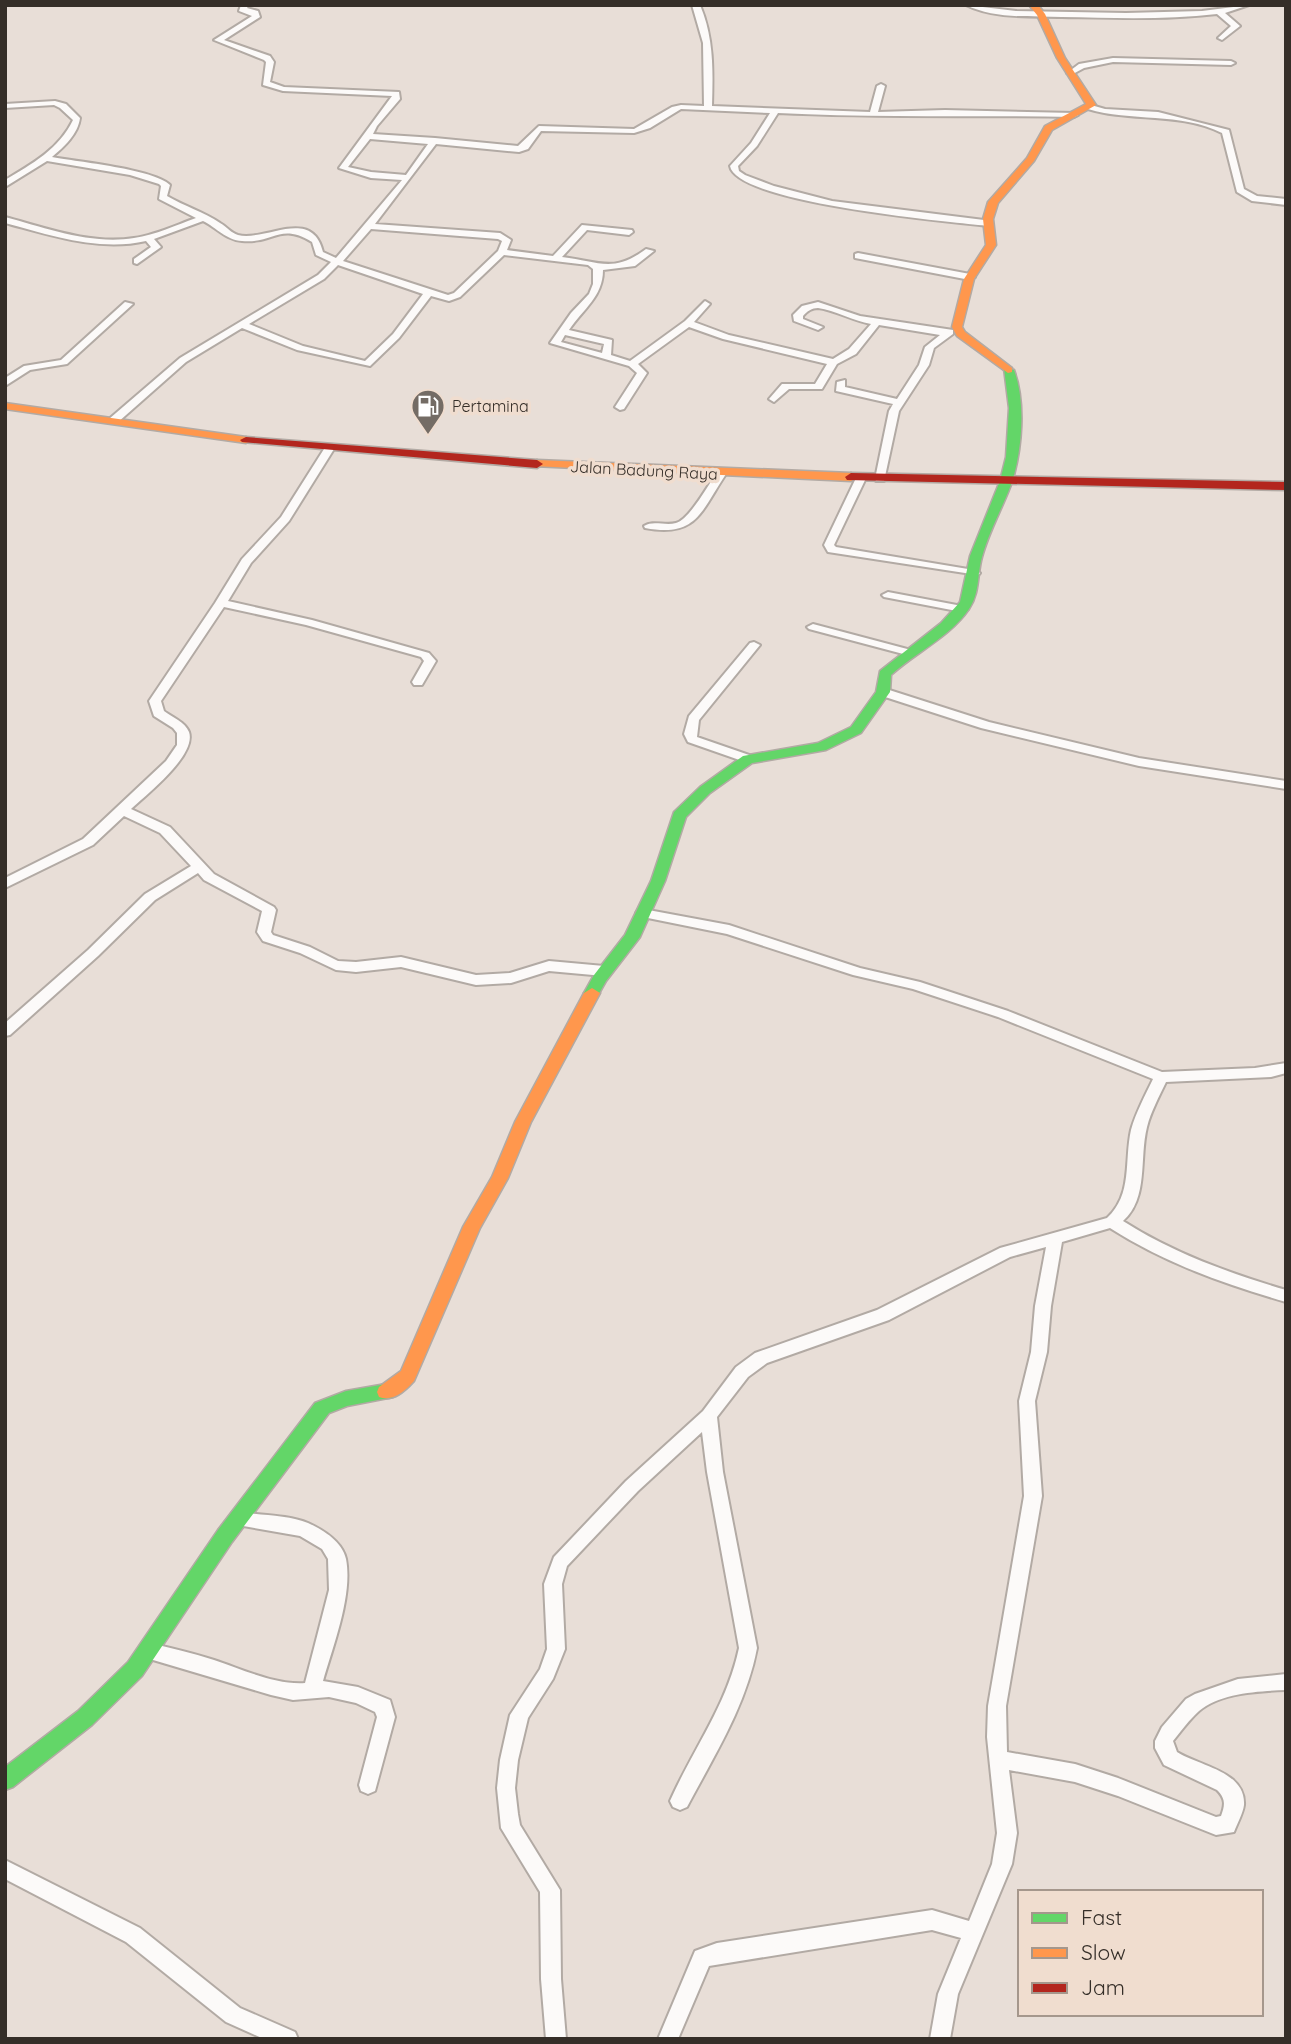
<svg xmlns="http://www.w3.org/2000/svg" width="1291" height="2044" viewBox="0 0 1291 2044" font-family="Quicksand,sans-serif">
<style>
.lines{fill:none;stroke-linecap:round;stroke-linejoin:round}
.street-casing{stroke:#b2aaa4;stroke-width:4}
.fast-casing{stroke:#b2aaa4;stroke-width:3}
.slow-casing{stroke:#b2aaa4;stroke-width:3}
.jam-casing{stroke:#b2aaa4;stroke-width:3}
.street{fill:#fcfaf9;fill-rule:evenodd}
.fast{fill:#63d668;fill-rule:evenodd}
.slow{fill:#ff974d;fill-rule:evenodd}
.jam{fill:#b3261e;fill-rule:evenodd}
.labels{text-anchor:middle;stroke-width:7;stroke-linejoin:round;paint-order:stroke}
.far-poi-label{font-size:16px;fill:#352e28;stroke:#f0ddcf;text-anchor:start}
.far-street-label{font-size:16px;fill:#352e28;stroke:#f0ddcf}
</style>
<rect width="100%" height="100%" fill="#e8ded7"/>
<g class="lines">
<defs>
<path id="street" d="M241 5H249L247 8 258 11 260 17 224 40 270 56 274 62 270 82 284 87 399 92 400 99 377 126 373 134 435 138 518 146 539 126 634 129 672 107 681 105 704 106 703 43 692 5H700C714 38 713 71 712 106L870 112 877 86 881 84 885 86 878 112 945 110 1074 113 1078 115 1074 117C975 115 876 118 778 113L757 146 738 166 739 171 745 175 774 186 832 201 992 221V225L989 226C952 222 736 203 730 166L751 143 770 113 681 109 650 128 634 133 541 131 528 149 519 152 436 144 375 224 500 233 511 240 507 250 553 256 582 225 632 230 633 232 629 235 587 230 562 257C598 261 613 274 646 249L654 251 635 266 603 270C603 297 583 309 569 330L612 340 611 355 630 361 685 321 705 301 710 304 694 322 729 335 833 359 849 349 871 324C853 321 835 310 818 308 812 308 807 311 803 316V319L823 327 818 330 794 321 793 315 802 306 818 302 860 316 953 330V334L934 348 929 365 899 411 884 481H876L875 479 889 411 893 404 836 391 837 382 845 380V387L897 399 919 365 925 347 940 335 879 325 856 354 837 364 822 389H789L774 402 769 399 782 384H815L827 364 723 339 689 327 638 364 647 373 624 409 620 410 615 407 637 373 629 366 550 343 571 313 589 294 593 284V269L588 265 504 255 460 297 449 301 431 296 399 338 370 366 297 350 242 328 186 362 117 423H109V419L180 358 318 275 331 262 316 255 312 242C280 222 273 244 242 241 226 240 217 228 203 221L154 239 161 247 137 264 134 263V259L151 247 146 241C99 252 50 235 5 223V217C46 228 91 245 134 238 156 235 176 225 196 218L159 199 161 186 159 184 130 175 47 161 5 187V180C32 164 59 149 73 120L60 108 54 105 5 108V104L55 101 66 104 80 118C78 134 64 147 52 157 78 162 154 169 170 185L167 196C184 206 204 212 220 223 227 227 231 233 238 235 265 242 312 206 323 252L336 258 402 180 371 178 339 168 392 96 283 91 263 85 266 62 264 60 214 40 252 16 239 11ZM370 139 428 144 406 175 371 172 348 167ZM371 229 498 239 502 241 498 251 454 293 448 295 343 261ZM338 265 423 294 393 334 365 361 303 346 249 324 324 279ZM565 335 604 344 602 353 561 342Z
M966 5 1016 11 1126 13 1202 11 1249 5 1225 13 1240 26 1222 40 1218 38 1231 26 1217 14C1166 20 1113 18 1062 17 1031 16 994 19 966 5Z
M1113 58 1231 61 1235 63 1231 65 1113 62 1084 68 1071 75 1067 73 1079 64Z
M1091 105 1105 109 1158 112 1229 130 1244 189 1257 196 1286 199V205L1252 201 1237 192 1222 133C1181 112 1130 122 1088 109V105Z
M858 253 970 274 975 277 970 280 855 258V254Z
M125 302 133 304 67 364 30 370 5 386V378L24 366 61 360Z
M329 446 334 449 289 521 251 563 228 601 312 620 429 653 436 661 422 685H414L412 682 424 661 421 657 306 625 224 607 161 701 164 711C172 717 185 722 189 732 197 755 146 795 131 809L170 827 214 874 274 907 276 910 271 932 273 935 310 947 338 961 356 962 401 957 476 975 510 973 549 961 604 966 611 971 604 976 549 971 511 983 476 985 401 967 356 972 336 970 300 953 263 941 257 932 262 911 204 880 198 873 155 900 98 956 10 1035 5 1036V1023L88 950 145 894 191 866 160 833 124 816 93 845 5 888V878L83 839 166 761 177 745V733L173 728 154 716 149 701 215 603 242 559 281 517 324 449Z
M721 471 726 474C701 511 697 538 645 528L644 526C653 520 665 526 676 523 689 520 709 484 717 472Z
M861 475 866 478 834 545 836 547 974 570 980 573 978 575 828 552 824 545 856 478Z
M888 592 962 606 968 609 962 612 884 597 882 595Z
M813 624 911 650 913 652 907 655 809 629 807 627Z
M754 642 760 645 699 720 697 737 752 756 754 759 748 763 688 742 684 734 689 716 750 643Z
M883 688 989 722 1139 758 1286 781V789L1139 766 981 728 879 695V689Z
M643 909 729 925 860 968 920 982 1008 1011 1162 1072 1255 1068 1286 1063V1073L1271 1077 1166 1082C1159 1097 1151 1111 1147 1127 1139 1158 1149 1198 1123 1221 1173 1253 1229 1273 1286 1290V1302C1224 1284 1165 1263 1110 1228L1062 1242 1051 1306 1047 1352 1035 1401 1042 1496 1006 1706 1007 1752 1075 1764 1118 1778 1216 1817 1221 1816C1225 1805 1226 1799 1217 1790L1164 1765 1155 1748V1741L1162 1727 1186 1699 1195 1694 1238 1679 1286 1674V1690C1259 1691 1220 1693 1199 1711 1190 1719 1181 1731 1173 1741L1177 1752C1199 1766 1246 1771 1244 1805 1243 1813 1237 1824 1234 1832L1216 1835 1118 1796 1075 1782 1009 1770 1017 1833 1012 1864 958 1994 950 2039H930L938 1994 961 1938 932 1930 709 1966 678 2039H658L695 1951 717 1943 932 1910 969 1921 992 1864 997 1833 987 1737 988 1706 1024 1496 1019 1401 1031 1352 1035 1306 1046 1247 1010 1257 889 1320 767 1363 748 1377 717 1417 723 1472 757 1648C746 1706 714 1756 687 1807L680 1810 673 1807 670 1801C693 1749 727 1705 739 1648L707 1472 702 1432 638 1491 567 1566 562 1584 565 1649 553 1679 528 1718 518 1760 515 1788 518 1814 520 1825 560 1890 561 1979 566 2039H546L541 1979 540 1892 501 1828 497 1788 500 1760 510 1715 540 1669 547 1649 544 1584 554 1557 626 1481 703 1411 736 1367 755 1353 877 1310 1000 1248 1107 1218C1133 1194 1124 1161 1131 1130 1136 1112 1145 1096 1153 1079L998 1017 913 989 853 975 727 934 638 916 636 913 638 910Z
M238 1512C258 1515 289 1515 308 1523 323 1530 342 1541 346 1559 353 1595 333 1646 323 1681L358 1687 390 1700 395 1717 375 1791 368 1794 361 1791 359 1785 377 1717 375 1712 356 1703 329 1697 293 1700 271 1695 143 1657 140 1651 143 1645 149 1643C171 1648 192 1653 214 1660 242 1669 274 1685 305 1683L329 1590 328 1559 322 1549 300 1536 232 1524 229 1519 232 1514Z
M5 1860 140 1928 240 2008 295 2032 298 2039H264L226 2022 126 1942 5 1879Z"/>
<path id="fast" d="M1004 368 1014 370C1026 403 1022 449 1012 482 1003 507 989 531 982 557 977 574 980 593 969 609 950 637 916 652 891 675L890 692 861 733 826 750 752 763 710 793 686 817 665 881 640 937 606 981 597 997H587L584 993 594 975 625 935 651 881 674 812 700 787 743 756 818 743 851 727 876 692 880 671 941 623 960 602 970 556 1000 481 1006 457 1009 408Z
M386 1384 393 1387 395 1392 393 1397 347 1406 329 1413 232 1542 142 1676 92 1725 13 1787 5 1790V1767L78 1711 128 1662 218 1530 315 1403 346 1391Z"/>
<path id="slow" d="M1029 5H1038L1045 14 1065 58 1096 105 1052 130 1034 161 998 203 993 219 996 245 974 279 962 327 965 332 1012 368V372L1008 373 957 336 952 327 964 279 986 245 983 219 988 202 1027 158 1045 126 1086 104 1057 58 1037 15Z
M5 403 246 437 252 440 246 443 5 409Z
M537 460 851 473 857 477 851 481 533 466 531 464Z
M592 988 600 993 531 1122 508 1178 480 1228 414 1381C405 1391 393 1402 379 1397L377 1392 379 1387 401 1371 463 1227 492 1177 515 1122 584 993Z"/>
<path id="jam" d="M246 437 537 460 543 464 537 468 242 442 240 440Z
M851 473 1286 482V490L847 480 845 477Z"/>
</defs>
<use href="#street" class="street-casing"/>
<use href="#fast" class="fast-casing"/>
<use href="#slow" class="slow-casing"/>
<use href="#jam" class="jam-casing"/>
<use href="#street" class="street"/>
<use href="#fast" class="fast"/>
<use href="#slow" class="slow"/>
<use href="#jam" class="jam"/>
</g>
<defs>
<symbol id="fuel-pin" viewBox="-11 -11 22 30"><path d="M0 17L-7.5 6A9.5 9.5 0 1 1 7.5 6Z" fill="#746c65" stroke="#f0ddcf"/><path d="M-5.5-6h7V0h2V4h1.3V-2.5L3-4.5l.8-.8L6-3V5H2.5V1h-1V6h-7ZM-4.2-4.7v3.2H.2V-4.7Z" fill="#fff"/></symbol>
</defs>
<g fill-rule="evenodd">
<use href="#fuel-pin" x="409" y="387" width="38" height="52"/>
</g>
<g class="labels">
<g class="far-poi-label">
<text x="452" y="412">Pertamina</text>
</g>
<g class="far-street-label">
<text transform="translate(644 470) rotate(3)" y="6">Jalan Badung Raya</text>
</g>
</g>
<rect width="1291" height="2044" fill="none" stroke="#352e28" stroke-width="14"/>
<rect x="1018" y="1890" width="245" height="126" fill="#f0ddcf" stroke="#a5978c" stroke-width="2"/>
<rect x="1032" y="1913" width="35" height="10" fill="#63d668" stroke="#a5978c" stroke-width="2"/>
<text x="1081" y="1925" font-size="21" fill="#352e28">Fast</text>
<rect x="1032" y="1948" width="35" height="10" fill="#ff974d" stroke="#a5978c" stroke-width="2"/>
<text x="1081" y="1960" font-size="21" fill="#352e28">Slow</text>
<rect x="1032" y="1983" width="35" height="10" fill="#b3261e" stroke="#a5978c" stroke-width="2"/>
<text x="1081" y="1995" font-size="21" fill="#352e28">Jam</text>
</svg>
